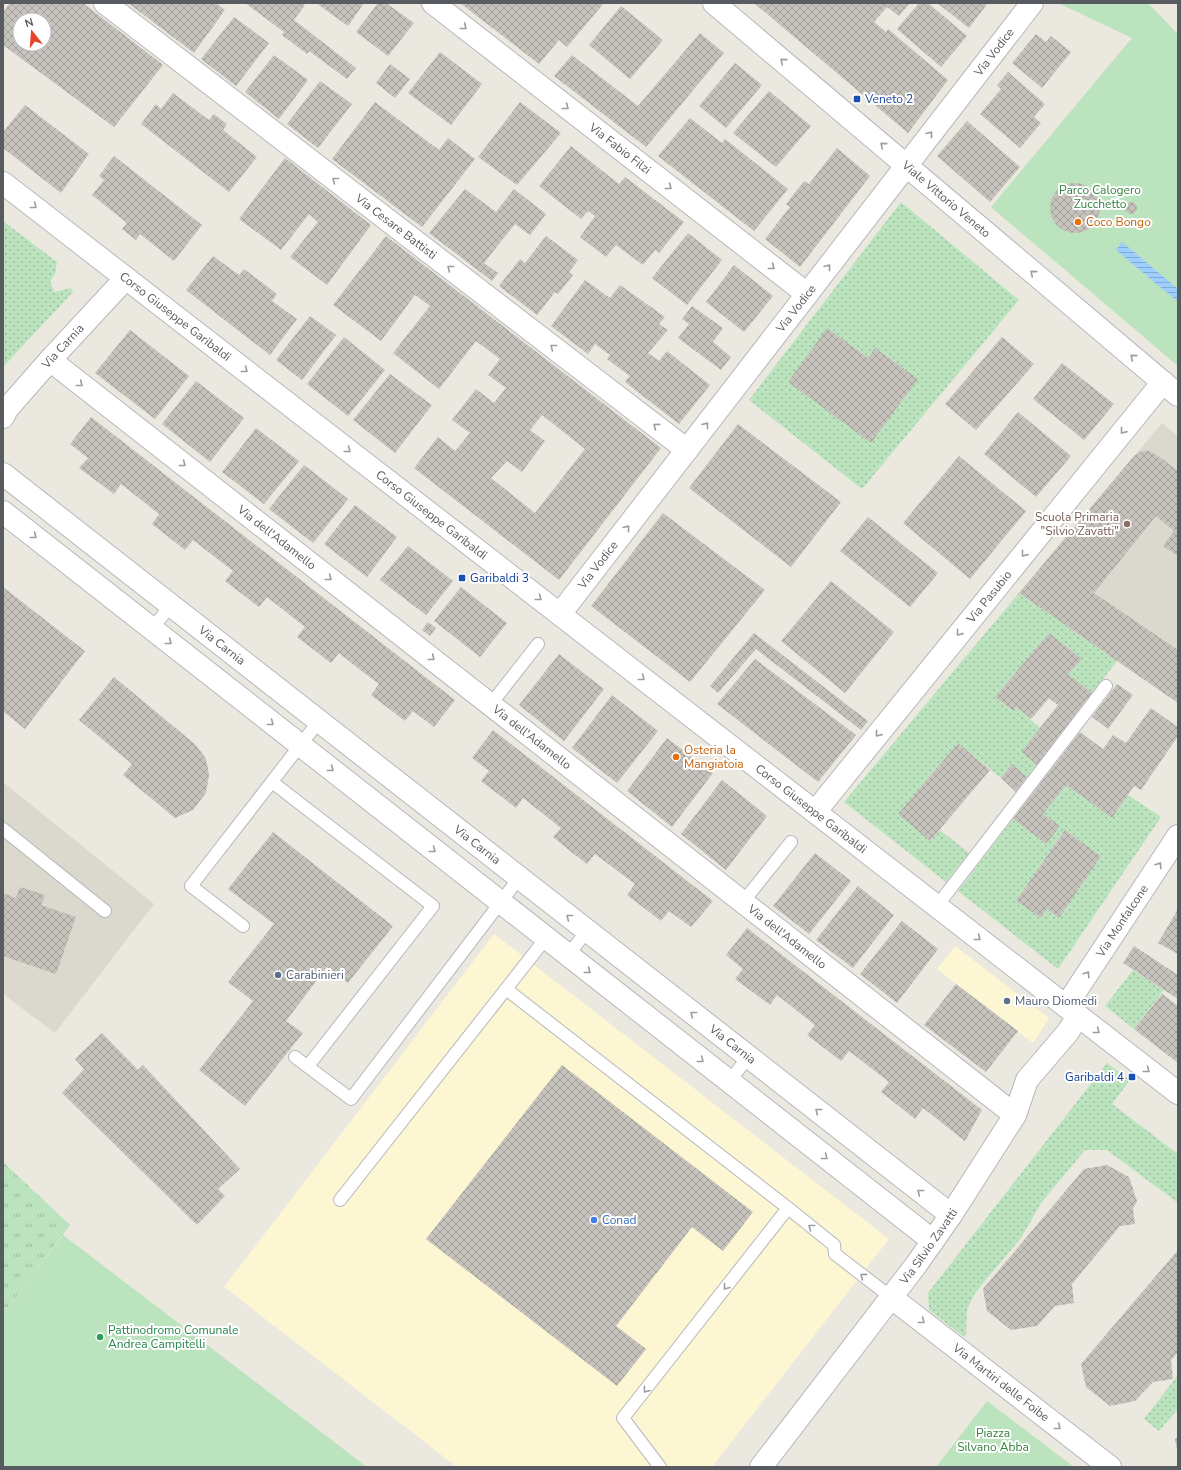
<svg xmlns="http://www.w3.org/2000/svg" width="1181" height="1470" viewBox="0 0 1181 1470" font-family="'Nunito Sans',sans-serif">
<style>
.commercial{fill:#fdf6d3}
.education{fill:#dbd8cd}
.grass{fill:url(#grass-tufts)}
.park{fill:#bbe3bd}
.garden{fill:url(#garden-dots);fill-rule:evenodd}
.water{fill:url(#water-rules)}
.building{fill:url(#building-cross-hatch);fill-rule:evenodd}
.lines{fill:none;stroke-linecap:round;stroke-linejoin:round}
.lane-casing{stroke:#b5b7bc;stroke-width:14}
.street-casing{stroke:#b5b7bc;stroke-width:24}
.secondary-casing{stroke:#b5b8be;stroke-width:24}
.lane{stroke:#fff;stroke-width:12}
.street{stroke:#fff;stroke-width:22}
.secondary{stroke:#fff;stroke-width:22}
.oneway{stroke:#9b9da0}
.transit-dot{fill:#1a4fb4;stroke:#fff;stroke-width:1.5}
.food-dot{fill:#e8710a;stroke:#fff;stroke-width:1.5}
.education-dot{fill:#8d6e63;stroke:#fff;stroke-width:1.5}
.service-dot{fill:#5c6f8a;stroke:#fff;stroke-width:1.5}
.shop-dot{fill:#3f7fe0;stroke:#fff;stroke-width:1.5}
.leisure-dot{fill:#2e9e5b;stroke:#fff;stroke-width:1.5}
.labels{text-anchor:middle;stroke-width:4;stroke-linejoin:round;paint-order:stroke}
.street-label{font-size:12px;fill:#585b60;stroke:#fff}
.transit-label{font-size:12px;fill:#164399;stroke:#fff;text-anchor:start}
.park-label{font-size:12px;fill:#35833d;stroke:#fff}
.food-label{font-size:12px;fill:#c56008;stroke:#fff;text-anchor:start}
.education-label{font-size:12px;fill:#785e54;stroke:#fff;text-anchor:end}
.service-label{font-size:12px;fill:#4e5e75;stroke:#fff;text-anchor:start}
.shop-label{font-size:12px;fill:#366cbe;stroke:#fff;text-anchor:start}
.leisure-label{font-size:12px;fill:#27864d;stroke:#fff;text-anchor:start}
</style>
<defs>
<pattern id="grass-tufts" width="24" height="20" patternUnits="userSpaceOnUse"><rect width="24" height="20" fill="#bbe3bd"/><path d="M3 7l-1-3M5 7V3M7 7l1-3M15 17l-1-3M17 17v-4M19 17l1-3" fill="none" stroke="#9bbb9d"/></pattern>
<pattern id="garden-dots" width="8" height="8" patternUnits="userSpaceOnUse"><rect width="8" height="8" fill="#bbe3bd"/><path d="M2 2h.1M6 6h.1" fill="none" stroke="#9bbb9d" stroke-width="1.8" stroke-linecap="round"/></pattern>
<pattern id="water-rules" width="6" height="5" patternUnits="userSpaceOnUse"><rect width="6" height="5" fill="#9dcefe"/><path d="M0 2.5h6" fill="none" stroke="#83aad1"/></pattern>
<pattern id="building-cross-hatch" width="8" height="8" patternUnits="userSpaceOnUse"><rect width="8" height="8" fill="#c6c3bd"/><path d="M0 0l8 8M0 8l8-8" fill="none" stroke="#a4a19d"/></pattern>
</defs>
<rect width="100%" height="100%" fill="#ebe9df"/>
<path class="commercial" d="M494 934 889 1239 712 1467H457L224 1287Z
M955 946 1049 1018 1033 1043 937 969Z"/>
<path class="education" d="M1162 423 1178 436V703L1019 593Z
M3 782 154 904 55 1033 3 994Z"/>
<path class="grass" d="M3 1162 70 1225 3 1314Z"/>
<path class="park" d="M1058 3H1148L1178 34V366L991 207 1132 38Z
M63 1235 367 1467H3V1314Z
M987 1401 1074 1467H936Z"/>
<path class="garden" d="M901 202 1019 300 862 489 749 400Z
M3 221 57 262 55 274 50 281 54 292 71 288 73 292 3 367Z
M1019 593 1117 661 1092 693 1068 674 1081 659 1049 633 995 697 1012 711 1016 707 1040 728 1021 752 1037 765 1027 777 1012 764 1001 778 958 743 899 813 930 841 940 830 969 853 946 882 844 802Z
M1066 785 1112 818 1128 795 1161 817 1058 969 958 891 1013 819 1046 844 1059 826 1043 814ZM1065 830 1101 856 1059 917 1047 909 1041 918 1016 901Z
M1133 970 1164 990 1134 1029 1105 1006Z
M1107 1063 1130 1080 1112 1104 1178 1154V1203L1107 1150H1085L1041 1203 1021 1238 975 1293 967 1310 966 1334 964 1337 929 1310 928 1293Z
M1178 1375V1409L1159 1431 1144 1419Z"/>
<path class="water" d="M1122 242 1178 289V302L1116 250Z"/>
<path class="building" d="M10 3H83L163 65 114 127 3 45V12ZM20 20H44V44H20Z
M128 3H216L225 10 194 53Z
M245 3H302L305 5 294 20 356 68 347 79 309 51 307 54 282 35 284 32Z
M316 3H364L348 26Z
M378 3H386L414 23 388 56 356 32Z
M460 3H604L567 47 559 40 539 64Z
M754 3H910L899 16 887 7 874 22 886 32 888 29 948 80 908 133Z
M919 3H928L967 36 941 67 897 29Z
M937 3H988L969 28Z
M621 6 663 40 630 79 589 45Z
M234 17 269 43 236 86 201 59Z
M700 33 724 53 646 147 554 76 572 55 638 106Z
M1036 34 1046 42 1051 36 1071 52 1042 88 1012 63Z
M440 52 482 84 451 125 408 93Z
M274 55 308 80 279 119 245 92Z
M735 63 762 85 726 128 699 106Z
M390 64 410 79 395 98 376 83Z
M1008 72 1045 104 1034 117 1041 123 1020 148 980 114 1001 89 997 85Z
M320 81 352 104 318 148 287 124Z
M769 91 811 126 776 167 733 133Z
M173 93 209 120 214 114 227 124 223 130 257 157 229 192 141 124 156 104 161 109Z
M375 102 439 150 448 138 475 159 422 227 332 159Z
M520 102 561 133 517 185 478 157Z
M25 105 89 154 61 193 3 148V132Z
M690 118 722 143 725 139 788 189 754 231 658 156Z
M967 121 1020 167 990 202 937 156Z
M571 146 619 184 625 177 684 222 659 253 655 250 643 265 616 245 606 257 580 237 595 216 588 211 581 219 539 186Z
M837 148 870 176 800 267 765 239 790 207 786 204 804 181 809 184Z
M114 156 202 225 174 261 140 234 136 240 122 229 127 223 92 195 104 180 99 176Z
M285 158 371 225 327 285 290 257 318 222 309 214 281 250 239 219Z
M1050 208a25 25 0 1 1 50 0a25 25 0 1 1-50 0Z
M465 189 496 212 514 189 546 214 530 235 515 224 484 263 498 273 492 281 429 233Z
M1125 208a6 6 0 1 1 12 0a6 6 0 1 1-12 0Z
M688 233 722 260 687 305 652 278Z
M386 236 661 448 559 580 414 468 438 437 455 451 470 433 452 420 476 389 494 403 506 388 488 375 500 359 476 341 439 389 393 353 430 306 415 295 381 341 333 305ZM542 415 585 449 535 513 491 478 507 461 522 472 545 441 530 430Z
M546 236 578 260 569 272 573 275 558 294 555 292 537 315 499 286 520 259 525 263Z
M213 256 239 275 244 269 277 294 272 301 297 319 270 355 186 290Z
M734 265 773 296 744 332 706 302Z
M585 280 610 298 620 285 665 317 659 324 668 330 648 353 659 361 667 351 710 385 679 424 625 382 630 376 607 359 610 355 595 344 588 354 551 326Z
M692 306 723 328 713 342 731 357 721 370 678 338 689 324 682 319Z
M310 316 336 335 302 380 276 360Z
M827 328 868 358 875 348 918 379 871 443 788 382Z
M130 330 189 376 155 419 95 373Z
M344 337 385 370 348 416 307 384Z
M1002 337 1034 364 976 430 945 404Z
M1062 363 1114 404 1084 440 1033 399Z
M390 374 432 405 395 453 353 420Z
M196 381 244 418 210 462 162 424Z
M1018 412 1071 456 1036 497 984 454Z
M91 417 455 700 434 727 413 711 405 721 371 695 379 684 359 669 339 653 331 663 297 637 305 627 267 597 259 607 225 581 233 571 193 540 185 550 152 524 159 514 121 484 114 494 79 468 88 458 70 444Z
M738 424 841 502 791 567 689 488Z
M256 428 299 461 264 504 222 472Z
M1142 451H1149L1157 455 1178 471V556L1163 546 1174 531 1156 516 1094 593 1178 650V703L1019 593 1134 456Z
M959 456 1026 511 970 579 903 523Z
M304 465 348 499 313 543 269 509Z
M355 505 397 537 367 577 324 544Z
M663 513 765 590 690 682 591 606Z
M868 517 938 573 910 607 840 551Z
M408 546 453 581 426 615 380 580Z
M831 581 894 632 845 693 781 641Z
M3 587 85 651 25 729 4 712 3 713Z
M461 587 507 623 480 657 434 621Z
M428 622 436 628 430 636 422 630Z
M754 633 868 721 861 730 756 649 718 693 710 686Z
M1049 633 1082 659 1068 674 1092 693 1037 765 1021 752 1058 705 1049 698 1031 719 1016 707 1013 711 995 697Z
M559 654 604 689 564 741 519 705Z
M755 659 856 735 818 782 717 704Z
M114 677 196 745 206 759 209 775 206 793 193 810 175 818 123 775 132 764 79 720Z
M1117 684 1133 695 1108 729 1092 717Z
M612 695 658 731 617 783 572 748Z
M1151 708 1178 727V736L1141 790 1134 786 1112 818 1066 785 1043 814 1060 826 1046 844 1013 819 1080 732 1103 749 1113 735 1126 743Z
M493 730 713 901 691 927 669 911 661 921 627 895 635 884 595 854 587 864 570 851 553 837 561 828 523 798 516 808 481 781 489 771 472 758Z
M667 738 713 773 672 827 627 791Z
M958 743 990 770 930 841 898 814Z
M1012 764 1027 777 1016 792 1001 778Z
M722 780 767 816 726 870 681 834Z
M1065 830 1101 856 1059 918 1047 909 1041 918 1016 901Z
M273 832 393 926 348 983 327 967 286 1021 303 1033 245 1106 199 1070 253 1001 228 982 274 924 228 889Z
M815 853 851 881 809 934 773 906Z
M858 886 894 915 853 968 816 940Z
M20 887 45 895 41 905 76 917 56 974 3 956V893L16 898Z
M1178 909V954L1158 943Z
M902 921 938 949 897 1003 860 974Z
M747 928 982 1110 965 1141 923 1108 915 1119 881 1092 889 1082 849 1051 841 1061 807 1035 815 1025 777 995 770 1005 735 979 743 969 726 955Z
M1134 946 1178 975V999L1123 963Z
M956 984 1018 1031 986 1072 924 1025Z
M1162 994 1178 1006V1063L1134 1029Z
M102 1033 138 1070 143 1065 240 1169 218 1189 225 1196 197 1225 62 1093 84 1069 75 1059Z
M562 1065 753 1212 723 1251 692 1227 616 1326 646 1349 617 1386 426 1239Z
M1107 1165 1129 1177 1137 1201 1133 1209 1135 1224 1120 1226 1072 1284 1074 1303 1055 1306 1037 1326 1011 1330 987 1311 983 1289 1084 1169Z
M1178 1250V1352L1171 1360 1173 1379 1153 1382 1135 1401 1110 1406 1086 1387 1081 1364Z
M1178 1436V1449L1177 1450 1175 1439Z"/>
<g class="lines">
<defs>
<path id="lane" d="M152 629 171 605
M491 704 538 644
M272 782 433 906 308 1066
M3 829 105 911
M743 902 791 842
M937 906 1106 686
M243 926 191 886 319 721
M546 938 506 989 788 1208
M568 955 587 931
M295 1057 351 1099 519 878
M729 1082 748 1057
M340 1200 506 989
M660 1467 623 1418 788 1208 834 1245 835 1254 892 1298"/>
<g id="street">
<path id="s1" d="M105 3 687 450"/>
<path id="s2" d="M433 3 807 294"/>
<path id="s3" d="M50 360 1015 1115"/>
<path id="s4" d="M3 417 7 409 50 360 126 278"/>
<path id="s5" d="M3 474 951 1215"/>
<path d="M3 512 933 1241"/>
<path id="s6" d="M560 614 1032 3"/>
<path id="s7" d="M815 812 1163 382"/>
<path id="s8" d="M1066 1006 1178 836"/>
<path id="s9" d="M892 1298 1110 1467"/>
<path id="s10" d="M761 1467 916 1265 951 1215 1015 1115 1027 1080 1068 1032 1078 1016"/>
</g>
<g id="secondary">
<path id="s11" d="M714 3 1178 395"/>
<path id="s12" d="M3 183 1178 1093"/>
</g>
</defs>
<use href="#lane" class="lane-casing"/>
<use href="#street" class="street-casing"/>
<use href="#secondary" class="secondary-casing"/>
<use href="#lane" class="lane"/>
<use href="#street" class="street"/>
<use href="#secondary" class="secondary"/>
</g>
<defs><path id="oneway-chevron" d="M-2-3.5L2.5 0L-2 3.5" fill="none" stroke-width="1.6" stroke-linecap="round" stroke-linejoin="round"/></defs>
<g class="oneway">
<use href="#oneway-chevron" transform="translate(464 27) rotate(38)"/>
<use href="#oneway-chevron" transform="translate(783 61) rotate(-140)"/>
<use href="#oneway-chevron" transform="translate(566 107) rotate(38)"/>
<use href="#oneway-chevron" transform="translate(930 134) rotate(-52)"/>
<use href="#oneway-chevron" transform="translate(883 145) rotate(-140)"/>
<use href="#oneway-chevron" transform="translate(335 180) rotate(-142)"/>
<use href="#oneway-chevron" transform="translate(669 187) rotate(38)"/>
<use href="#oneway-chevron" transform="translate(34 206) rotate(38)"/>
<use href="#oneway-chevron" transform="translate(772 267) rotate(38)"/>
<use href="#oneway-chevron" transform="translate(828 267) rotate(-52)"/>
<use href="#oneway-chevron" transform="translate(450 268) rotate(-142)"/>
<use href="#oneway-chevron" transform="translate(1033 273) rotate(-140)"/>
<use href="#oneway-chevron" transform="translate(553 347) rotate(-142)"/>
<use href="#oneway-chevron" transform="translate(1133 357) rotate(-140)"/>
<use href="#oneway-chevron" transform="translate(245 370) rotate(38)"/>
<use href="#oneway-chevron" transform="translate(80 384) rotate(38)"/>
<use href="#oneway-chevron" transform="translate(706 425) rotate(-52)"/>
<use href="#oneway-chevron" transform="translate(656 426) rotate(-143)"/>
<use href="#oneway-chevron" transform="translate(1123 431) rotate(129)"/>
<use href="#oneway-chevron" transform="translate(348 450) rotate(38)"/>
<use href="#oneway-chevron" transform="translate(183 464) rotate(38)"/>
<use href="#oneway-chevron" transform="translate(627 528) rotate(-52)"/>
<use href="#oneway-chevron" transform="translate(34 536) rotate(38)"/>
<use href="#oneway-chevron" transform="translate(1024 554) rotate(129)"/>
<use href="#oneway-chevron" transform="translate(329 578) rotate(38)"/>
<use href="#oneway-chevron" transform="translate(539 598) rotate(38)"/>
<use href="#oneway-chevron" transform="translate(959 633) rotate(129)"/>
<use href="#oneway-chevron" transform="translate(169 642) rotate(38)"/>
<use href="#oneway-chevron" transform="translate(432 658) rotate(38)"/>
<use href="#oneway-chevron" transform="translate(642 678) rotate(38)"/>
<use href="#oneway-chevron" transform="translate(271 723) rotate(38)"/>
<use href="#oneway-chevron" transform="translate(878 734) rotate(129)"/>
<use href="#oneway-chevron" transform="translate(331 769) rotate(38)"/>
<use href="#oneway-chevron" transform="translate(433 850) rotate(38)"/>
<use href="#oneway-chevron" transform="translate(1159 865) rotate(-57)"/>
<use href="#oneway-chevron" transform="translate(569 917) rotate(-142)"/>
<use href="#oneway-chevron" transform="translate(978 938) rotate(38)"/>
<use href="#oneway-chevron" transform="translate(588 971) rotate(38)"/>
<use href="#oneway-chevron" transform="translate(1087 974) rotate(-57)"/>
<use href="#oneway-chevron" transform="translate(693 1014) rotate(-142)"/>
<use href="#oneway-chevron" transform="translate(1097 1031) rotate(38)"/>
<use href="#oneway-chevron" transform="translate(701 1060) rotate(38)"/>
<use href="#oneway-chevron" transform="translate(1147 1070) rotate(38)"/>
<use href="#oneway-chevron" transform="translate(818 1111) rotate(-142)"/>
<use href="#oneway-chevron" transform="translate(825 1157) rotate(38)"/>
<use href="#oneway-chevron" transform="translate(920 1192) rotate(-142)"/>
<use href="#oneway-chevron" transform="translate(811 1227) rotate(-142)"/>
<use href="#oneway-chevron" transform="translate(863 1276) rotate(-143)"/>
<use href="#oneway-chevron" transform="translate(726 1287) rotate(128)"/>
<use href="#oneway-chevron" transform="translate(922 1321) rotate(38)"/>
<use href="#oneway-chevron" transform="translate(646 1390) rotate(128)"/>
<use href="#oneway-chevron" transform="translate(1058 1427) rotate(38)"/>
</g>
<g class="transit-dot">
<rect x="853" y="95" width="8" height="8" rx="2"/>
<rect x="458" y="574" width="8" height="8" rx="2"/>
<rect x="1128" y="1073" width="8" height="8" rx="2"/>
</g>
<g class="food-dot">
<circle cx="1078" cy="222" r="4"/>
<circle cx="676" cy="757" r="4"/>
</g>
<circle class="education-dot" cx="1127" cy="524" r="4"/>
<g class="service-dot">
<circle cx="278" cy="975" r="4"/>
<circle cx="1007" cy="1001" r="4"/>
</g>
<circle class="shop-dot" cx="594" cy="1220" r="4"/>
<circle class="leisure-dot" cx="100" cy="1337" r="4"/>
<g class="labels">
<g class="street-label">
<text dy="4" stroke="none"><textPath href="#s6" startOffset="710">Via Vodice</textPath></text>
<text dy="4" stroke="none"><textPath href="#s2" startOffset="237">Via Fabio Filzi</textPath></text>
<text dy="4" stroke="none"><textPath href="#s11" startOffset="304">Viale Vittorio Veneto</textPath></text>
<text dy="4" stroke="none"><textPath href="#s1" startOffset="367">Via Cesare Battisti</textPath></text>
<text dy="4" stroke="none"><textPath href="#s6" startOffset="386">Via Vodice</textPath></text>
<text dy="4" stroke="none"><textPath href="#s12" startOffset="218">Corso Giuseppe Garibaldi</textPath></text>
<text dy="4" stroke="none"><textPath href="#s4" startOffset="93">Via Carnia</textPath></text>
<text dy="4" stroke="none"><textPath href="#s12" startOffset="542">Corso Giuseppe Garibaldi</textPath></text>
<text dy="4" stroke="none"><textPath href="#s3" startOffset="288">Via dell'Adamello</textPath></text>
<text dy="4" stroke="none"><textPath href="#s6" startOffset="62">Via Vodice</textPath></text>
<text dy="4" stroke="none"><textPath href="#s7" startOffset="277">Via Pasubio</textPath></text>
<text dy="4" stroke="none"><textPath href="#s5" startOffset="278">Via Carnia</textPath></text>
<text dy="4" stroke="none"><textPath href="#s3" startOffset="612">Via dell'Adamello</textPath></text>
<text dy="4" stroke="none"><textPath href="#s12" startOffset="1022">Corso Giuseppe Garibaldi</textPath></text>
<text dy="4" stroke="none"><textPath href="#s5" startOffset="602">Via Carnia</textPath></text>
<text dy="4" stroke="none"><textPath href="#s8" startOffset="102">Via Monfalcone</textPath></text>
<text dy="4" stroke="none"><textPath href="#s3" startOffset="936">Via dell'Adamello</textPath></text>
<text dy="4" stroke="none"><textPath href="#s5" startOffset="926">Via Carnia</textPath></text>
<text dy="4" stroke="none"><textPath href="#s10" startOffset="277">Via Silvio Zavatti</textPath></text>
<text dy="4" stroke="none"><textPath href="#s9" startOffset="138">Via Martiri delle Foibe</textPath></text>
</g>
<g class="transit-label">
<text x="865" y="103">Veneto 2</text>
<text x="470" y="582">Garibaldi 3</text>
<text x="1124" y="1081" text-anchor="end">Garibaldi 4</text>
</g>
<g class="park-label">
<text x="1100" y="194">Parco Calogero<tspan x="1100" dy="14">Zucchetto</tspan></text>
<text x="993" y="1437">Piazza<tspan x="993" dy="14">Silvano Abba</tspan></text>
</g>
<g class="food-label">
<text x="1086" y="226">Coco Bongo</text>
<text x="684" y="754">Osteria la<tspan x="684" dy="14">Mangiatoia</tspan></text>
</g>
<g class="education-label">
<text x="1119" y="521">Scuola Primaria<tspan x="1119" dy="14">"Silvio Zavatti"</tspan></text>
</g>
<g class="service-label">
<text x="286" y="979">Carabinieri</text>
<text x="1015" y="1005">Mauro Diomedi</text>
</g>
<g class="shop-label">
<text x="602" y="1224">Conad</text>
</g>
<g class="leisure-label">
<text x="108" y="1334">Pattinodromo Comunale<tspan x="108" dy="14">Andrea Campitelli</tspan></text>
</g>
</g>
<rect width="1181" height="1470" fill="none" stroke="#585b60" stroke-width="8"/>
<g transform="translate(32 32) rotate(343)"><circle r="19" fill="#ffffff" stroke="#bcbdbf"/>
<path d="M0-3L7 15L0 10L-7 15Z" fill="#e6432a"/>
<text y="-6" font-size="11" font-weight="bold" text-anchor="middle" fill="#585b60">N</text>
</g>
</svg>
